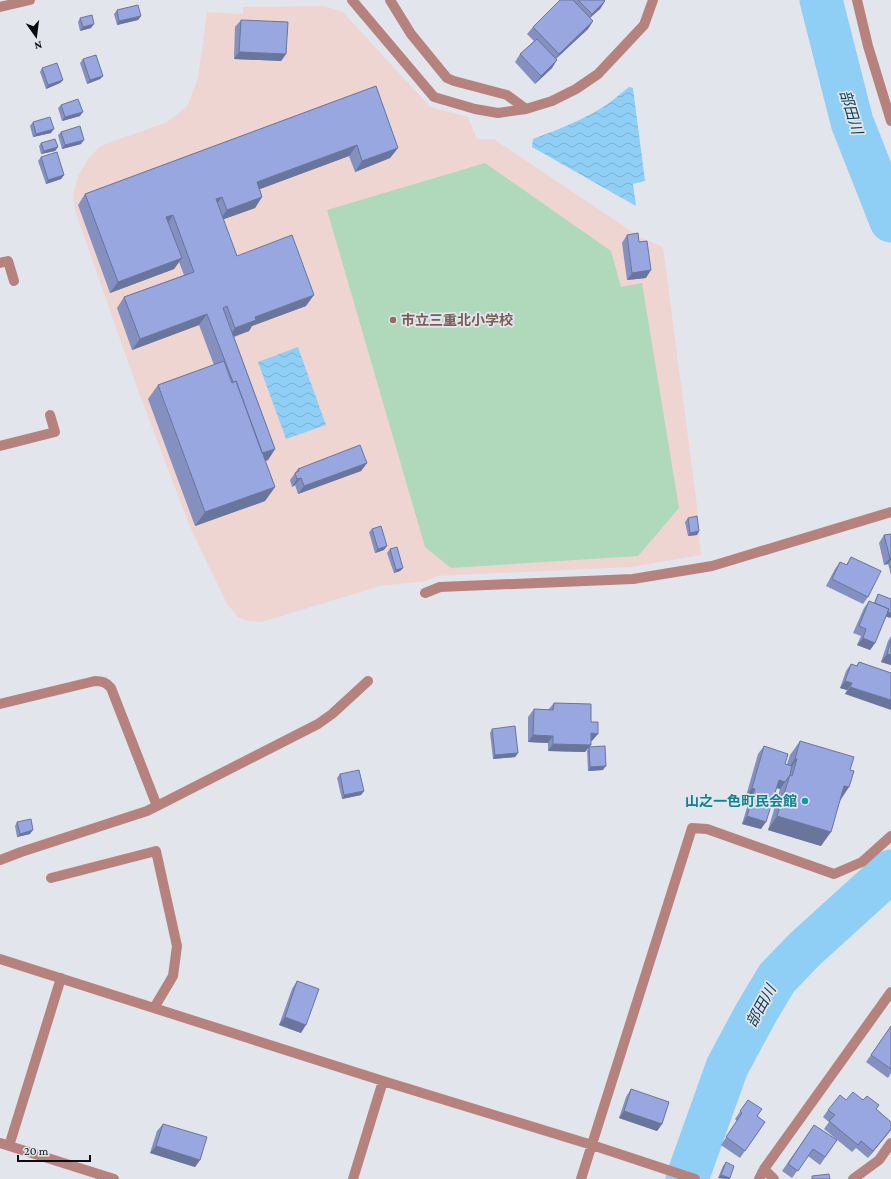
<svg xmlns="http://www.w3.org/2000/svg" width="891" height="1179" viewBox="0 0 891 1179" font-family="'Crimson Pro','Noto Sans JP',serif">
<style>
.education{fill:#efd5d1}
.park{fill:#afd9ba}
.water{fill:url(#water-waves)}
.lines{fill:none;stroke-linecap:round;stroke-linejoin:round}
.river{stroke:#8fcff5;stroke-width:43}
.minor{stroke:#b6827e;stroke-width:10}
.wall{fill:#8390c0}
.shaded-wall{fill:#6a759c}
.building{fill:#98a7df;stroke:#6a759c}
.education-dot{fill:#8d6e63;stroke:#e3e5ec;stroke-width:1.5}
.culture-dot{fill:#0f9aa8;stroke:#e3e5ec;stroke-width:1.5}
.labels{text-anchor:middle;stroke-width:3.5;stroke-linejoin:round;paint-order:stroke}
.education-label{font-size:14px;font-weight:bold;fill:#785e54;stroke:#e3e5ec;text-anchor:start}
.culture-label{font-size:14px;font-weight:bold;fill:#0d838f;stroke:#e3e5ec;text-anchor:end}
.water-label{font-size:15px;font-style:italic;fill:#043b54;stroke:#e3e5ec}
</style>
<defs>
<pattern id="water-waves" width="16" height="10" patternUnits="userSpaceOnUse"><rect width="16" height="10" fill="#8fcff5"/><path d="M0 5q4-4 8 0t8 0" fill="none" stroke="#7ab1d1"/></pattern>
</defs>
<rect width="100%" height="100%" fill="#e3e5ec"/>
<path class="education" d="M324 6 343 12 430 107 468 117 477 139H494L640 237 663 247 697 506 701 555 631 567 437 576 427 581 380 586 262 622 247 621 238 617 227 604 190 527 139 393 75 211 73 196 78 176 88 159 99 147 111 142 165 123 178 114 188 105 198 78 207 12 243 14V7Z"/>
<path class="park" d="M485 163 611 251 621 287 642 283 679 508 638 556 451 568 425 547 327 210Z"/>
<path class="water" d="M629 87 633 88 645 181 633 184 636 206 532 147 533 139C559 129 586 119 609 103 616 98 622 92 629 87Z
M298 347 326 425 286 439 258 362Z"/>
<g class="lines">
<path class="river" d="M821 0 852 122 891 221
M687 1179 727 1067 756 1013 777 978 805 949 891 871"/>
<path class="minor" d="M352 0 434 97 475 109 498 113 526 109 552 101 576 89 598 74 644 25 653 0
M390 0 411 34 447 78 454 81 507 95 526 109
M857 0 868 46 891 121
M0 7 30 0
M0 263 8 261 14 281
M0 446 55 432 50 415
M425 593 440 587 633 579 712 566 891 512
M0 704 95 681C102 681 106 682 111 688L157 806
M0 860 21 852 147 811 157 806 318 724 332 714 368 681
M51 878 156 851 177 946 173 976 154 1008
M0 959 383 1081 592 1145 695 1179
M0 1143 114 1179
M9 1146 61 978
M764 1169 774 1179
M353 1179 383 1081
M581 1179 692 828 707 829 834 874 862 862 891 836
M759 1179 764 1169 891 992
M853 1179 879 1160 891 1143"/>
</g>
<path class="wall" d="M560 0H604L605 1 600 9 590 18 593 21 588 29 556 59 552 68 535 84 515 62 520 54 534 41 527 34 533 27Z
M117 10 141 16 138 20 117 25 114 14Z
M80 18 91 28 80 31 78 22Z
M241 20 286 54 281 61 234 59 235 27Z
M83 59 103 76 100 79 87 84 80 63Z
M42 68 63 80 60 83 46 89 40 72Z
M376 86 398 148 390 158 355 172 349 156 260 189 262 197 255 208 223 219 237 256 306 306 252 326 249 331 234 337 275 449 268 460 265 461 275 487 265 501 195 526 148 399 158 385 214 365 199 325 132 350 117 308 124 297 184 275 179 262 174 269 110 293 78 205 85 194Z
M61 105 80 116 62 121 58 108Z
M33 122 51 133 33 137 30 126Z
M61 132 81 144 62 149 58 135Z
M41 143 58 147 55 151 41 154 39 146Z
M41 157 64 175 61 179 46 184 38 161Z
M627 235 639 242 646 278 627 280 622 243Z
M367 463 361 471 298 494 295 485 292 487 290 480 298 469Z
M688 518 699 531 697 535 688 536 685 522Z
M372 529 384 550 375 553 369 532Z
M891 534V575L888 564 884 565 879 543 884 535Z
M390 549 403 568 400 571 394 573 387 553Z
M851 557 868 597 863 604 826 586 835 569 840 562 846 565Z
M878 594 891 599V616L890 618 886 616 875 643 870 650 857 645 861 636 853 633 864 608 869 601 874 603 876 598Z
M891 636V665L881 662 888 641Z
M859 662 891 673 845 694 847 690 840 688 846 671 851 664 856 666Z
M554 703 591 722 592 741H591V745L585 752 548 751V743L528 742V717L534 709 548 710Z
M492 729 518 753 515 757 493 759 490 733Z
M800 741 850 770 849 787 840 801 821 846 768 830 780 789 776 788 761 829 742 824 750 797 746 796 758 754 764 746 785 764H787L790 755Z
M589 747 603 770 588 771 587 751Z
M340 774 364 791 361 795 342 799 337 778Z
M17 822 30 834 17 837 15 826Z
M297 981 301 1033 279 1025 292 989Z
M891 1026V1073L888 1078 866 1062Z
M631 1089 662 1124 657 1131 619 1118 626 1097Z
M748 1100 757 1116 765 1122 740 1158 721 1145 737 1121 735 1119Z
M846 1100H863L876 1109 891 1122V1130L868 1158 856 1148 852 1152 824 1129 829 1122 823 1117 828 1110Z
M163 1124 200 1160 195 1167 150 1153 157 1131Z
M814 1125 837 1140 820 1165 808 1156 792 1178 782 1171Z
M726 1162 730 1178 729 1179 718 1178 723 1166Z"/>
<path class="shaded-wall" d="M605 1 600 9 586 21 592 14Z
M141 16 138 20 117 25 119 21Z
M593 21 588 29 553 61 559 54Z
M94 24 91 28 80 31 83 27Z
M239 52 286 54 281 61 234 59Z
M557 60 552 68 535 84 541 76Z
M103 76 100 79 87 84 90 80Z
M63 80 60 83 46 89 48 85Z
M83 112 80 116 62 121 65 117Z
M54 129 51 133 33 137 36 134Z
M84 140 81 144 62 149 65 145Z
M357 145 349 156 249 193 257 182Z
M58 147 55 151 41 154 44 151Z
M398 148 390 158 355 172 362 161Z
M64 175 61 179 46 184 48 180Z
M222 197 214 208 216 199Z
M262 197 255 208 219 221 227 210Z
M173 215 166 226V217Z
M182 258 174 269 110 293 118 282Z
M651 270 646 278 627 280 632 273Z
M314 295 306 306 252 326 249 331 227 339 235 328 255 317Z
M207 314 199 325 132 350 140 339Z
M275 449 268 460 252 466 259 455Z
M367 463 361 471 298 494 304 486Z
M301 478 295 485 292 487 297 479Z
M275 487 265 501 195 526 205 512Z
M699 531 697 535 688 536 690 533Z
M387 546 384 550 375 553 378 549Z
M891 557V560L888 564 884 565 890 558Z
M403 568 400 571 394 573 396 570Z
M874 607 891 613V616L890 618 871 611Z
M863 638 875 643 870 650 857 645Z
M887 654 891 655V665L881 662Z
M845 681 852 683 847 690 840 688Z
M850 687 891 700V710L845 694Z
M591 733 598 734 592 741H585Z
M533 735 553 736 548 743 528 742Z
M553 744 591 745 585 752 548 751Z
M518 753 515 757 493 759 495 755Z
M795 759H797L787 774 785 773Z
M606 766 603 770 588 771 590 767Z
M779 780 785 782 780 789 773 787Z
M844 786 849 787 839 801Z
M752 788 755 789 750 797 746 796Z
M364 791 361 795 342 799 344 795Z
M747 816 766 822 761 829 742 824Z
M777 816 831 832 821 846 768 830Z
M33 830 30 834 17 837 20 834Z
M285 1017 306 1025 301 1033 279 1025Z
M624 1111 662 1124 657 1131 619 1118Z
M891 1129V1130L868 1158 873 1151Z
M156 1146 200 1160 195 1167 150 1153Z
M721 1175 730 1178 729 1179 718 1178Z"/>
<path class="building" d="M560 0H573L593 21 559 54 533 27Z
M578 0H604L605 1 592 14Z
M138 5 141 16 119 21 117 10Z
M92 15 94 24 83 27 80 18Z
M241 20 288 22 286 54 239 52Z
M537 39 557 60 541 76 520 54Z
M96 55 103 76 90 80 83 59Z
M57 63 63 80 48 85 42 68Z
M376 86 398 148 362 161 357 145 257 182 262 197 227 210 222 197 216 199 237 256 292 235 314 295 255 317 256 320 235 328 227 306 223 308 275 449 262 453 236 381 233 382 207 314 140 339 124 297 194 272 173 215 166 217 182 258 118 282 85 194Z
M78 99 83 112 65 117 61 105Z
M50 117 54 129 36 134 33 122Z
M80 126 84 140 65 145 61 132Z
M55 139 58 147 44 151 41 143Z
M57 152 64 175 48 180 41 157Z
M638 233 639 242 647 241 651 270 632 273 627 235Z
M224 361 232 383 236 381 275 487 205 512 158 385Z
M360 445 367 463 304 486 301 478 297 479 295 473 299 471 298 469Z
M697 516 699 531 690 533 688 518Z
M381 526 387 546 378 549 372 529Z
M891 534V557L890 558 884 535Z
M397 547 403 568 396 570 390 549Z
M851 557 881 571 868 597 832 579 840 562 847 565Z
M878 594 891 599V613L887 612 889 609 875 603Z
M869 601 889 609 875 643 863 638 866 629 859 626Z
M891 640V655L887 654Z
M859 662 891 673V700L850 687 852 683 845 681 851 664 857 666Z
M554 703 591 704V722H598V734L591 733V745L553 744V736L533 735 534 709 553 710Z
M515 726 518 753 495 755 492 729Z
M800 741 854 757 850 770 854 771 849 787 844 786 831 832 777 816 790 775 792 776 797 759H795Z
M605 746 606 766 590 767 589 747Z
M764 746 788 754 785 764 792 766 790 775 785 782 779 780 766 822 747 816 755 789 752 788Z
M359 770 364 791 344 795 340 774Z
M31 819 33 830 20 834 17 822Z
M297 981 319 989 306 1025 285 1017Z
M891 1026V1069L871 1055Z
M631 1089 669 1102 662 1124 624 1111Z
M853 1092 863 1100 867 1096 879 1105 876 1109 891 1122V1129L873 1151 861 1141 858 1145 829 1121 835 1115 828 1110 840 1095 846 1100Z
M748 1100 762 1109 757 1116 765 1122 745 1151 726 1137 742 1113 740 1111Z
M163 1124 207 1137 200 1160 156 1146Z
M814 1125 837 1140 825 1157 813 1149 798 1171 788 1164Z
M726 1162 734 1166 730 1178 721 1175Z
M829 1174 830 1179H812V1176Z"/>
<circle class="education-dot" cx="393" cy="320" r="4"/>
<circle class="culture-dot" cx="805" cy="801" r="4"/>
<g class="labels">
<g class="education-label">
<text x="401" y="325">市立三重北小学校</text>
</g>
<g class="culture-label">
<text x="797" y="806">山之一色町民会館</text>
</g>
<g class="water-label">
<text transform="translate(851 112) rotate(73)" y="5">部田川</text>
<text transform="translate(761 1006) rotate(-61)" y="5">部田川</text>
</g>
</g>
<g transform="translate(36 36) rotate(166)" stroke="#e3e5ec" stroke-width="3" paint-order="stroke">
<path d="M0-3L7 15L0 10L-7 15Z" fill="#0c0c0e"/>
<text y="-6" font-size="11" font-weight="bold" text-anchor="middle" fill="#0c0c0e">N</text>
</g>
<path d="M18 1155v6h72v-6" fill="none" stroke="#0c0c0e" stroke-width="2"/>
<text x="24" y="1155" font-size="12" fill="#0c0c0e" stroke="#e3e5ec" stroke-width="3" paint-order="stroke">20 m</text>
</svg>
